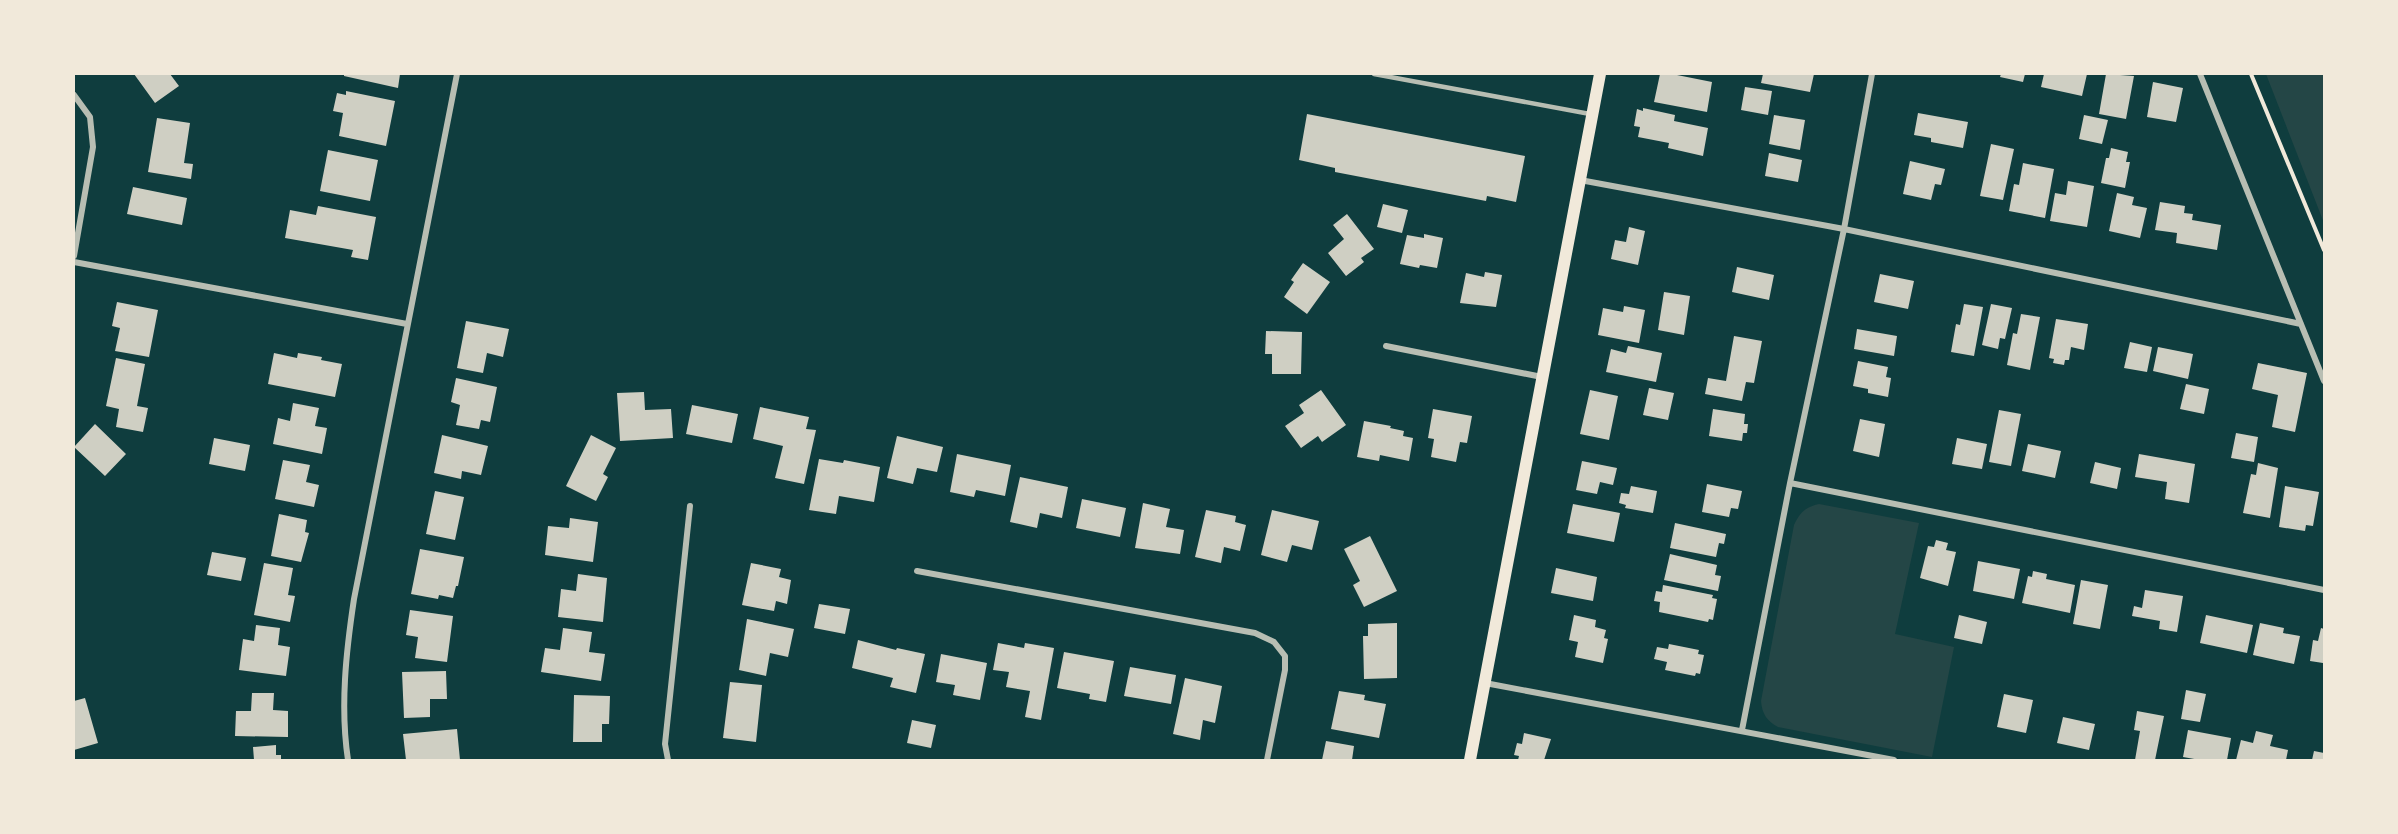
<svg xmlns="http://www.w3.org/2000/svg" width="2398" height="834" viewBox="0 0 2398 834" font-family="'Archivo Narrow',sans-serif">
<style>
.green{fill:#244646}
.building{fill:#cfcfc3}
.lines{fill:none;stroke-linecap:round;stroke-linejoin:round}
.path{stroke:#f1e9da;stroke-width:4}
.service{stroke:#b8beb3;stroke-width:4.5}
.minor{stroke:#b8beb3;stroke-width:6}
.secondary{stroke:#f1e9da;stroke-width:12}
</style>
<rect width="100%" height="100%" fill="#0f3d3e"/>
<path class="green" d="M2266 74H2324V223Z
M1819 504 1919 523 1895 634 1954 647 1932 757 1778 727C1767 721 1762 714 1761 701L1794 525C1800 512 1806 507 1819 504Z"/>
<path class="building" d="M134 74H170L179 86 155 103Z
M344 74H400L398 88 344 76Z
M1660 74H1672L1712 82 1707 112 1654 102Z
M1763 74H1814L1810 92 1761 83Z
M2001 74H2025L2023 82 2000 77Z
M2044 74H2087L2082 96 2041 87Z
M2106 74 2134 76 2126 119 2099 114Z
M2153 82 2183 88 2176 122 2147 117Z
M1745 87 1772 91 1768 115 1741 110Z
M346 91 395 101 386 146 339 136 343 113 333 111 337 93 346 95Z
M1643 108 1675 115 1674 121 1708 128 1703 156 1668 148 1669 143 1638 137 1640 127 1634 126 1637 109 1643 111Z
M1918 113 1968 122 1963 148 1931 142V138L1914 135Z
M1307 114 1525 156 1516 202 1487 196 1486 201 1335 172V168L1299 160Z
M1774 115 1805 120 1800 150 1769 144Z
M2084 115 2108 120 2102 144 2079 139Z
M157 118 190 123 184 163 193 164 191 179 148 172Z
M1991 144 2014 149 2003 200 1980 196Z
M2111 148 2128 152 2126 162H2130L2125 188 2101 183 2106 158H2109Z
M328 150 378 160 370 201 320 191Z
M1769 153 1802 160 1798 182 1765 176Z
M1910 161 1945 169 1941 185 1935 184 1931 200 1903 194Z
M2023 163 2054 169 2045 218 2009 211 2014 184 2019 185Z
M2068 181 2094 186 2087 227 2050 221 2055 193 2066 195Z
M133 187 187 198 182 225 127 214Z
M2117 193 2134 197 2132 205 2147 208 2140 238 2109 231Z
M2160 202 2185 206 2184 213 2193 214 2192 220 2221 225 2217 250 2176 243 2177 233 2155 230Z
M1383 204 1408 210 1402 233 1377 227Z
M318 206 376 217 368 260 351 257 353 250 285 238 290 210 316 215Z
M1347 214 1374 249 1361 258 1364 262 1346 276 1328 253 1344 239 1333 225Z
M1629 227 1645 231 1638 265 1611 259 1615 240 1626 242Z
M1424 234 1443 238 1437 268 1420 265 1419 268 1400 264 1407 235 1424 238Z
M1303 263 1330 282 1307 314 1284 297 1294 282 1291 280Z
M1737 267 1774 275 1769 300 1732 292Z
M1485 272 1502 275 1496 307 1460 303 1466 273 1484 277Z
M1880 274 1914 281 1908 309 1874 302Z
M1664 292 1690 296 1684 335 1658 330Z
M117 302 158 310 149 357 115 351 120 328 112 326Z
M1964 304 1983 307 1974 356 1951 352 1956 324 1960 325Z
M1991 304 2012 308 2005 339 2000 338 1998 349 1982 345Z
M1624 306 1645 310 1639 343 1598 335 1603 308 1623 312Z
M2021 314 2040 317 2030 370 2007 365 2013 333 2017 334Z
M2056 319 2088 324 2084 350 2071 347 2069 360H2065L2064 365 2053 363 2054 359 2049 358Z
M466 321 509 329 503 357 487 353 483 373 457 368Z
M1857 329 1897 336 1894 356 1854 349Z
M1266 331 1302 332 1301 374H1272V354H1265Z
M1734 336 1762 341 1754 383 1746 382 1742 401 1705 394 1708 378 1726 381Z
M2130 342 2152 347 2147 372 2124 368Z
M1628 346 1662 353 1656 382 1606 372 1611 349 1626 353Z
M2158 347 2193 354 2188 379 2153 371Z
M274 353 297 358 298 353 322 357 321 360 342 364 335 397 268 384Z
M116 358 145 364 137 406 148 408 143 432 116 427 119 409 106 406Z
M1858 361 1888 367 1886 377 1891 378 1888 397 1868 393V389L1853 386Z
M2258 363 2307 373 2295 432 2272 427 2278 395 2252 389Z
M456 378 497 387 490 422 481 420 479 429 456 425 460 405 451 402Z
M2186 384 2209 389 2204 414 2180 409Z
M1649 388 1674 393 1668 420 1643 415Z
M1321 390 1346 425 1322 442 1318 436 1301 448 1285 426 1304 413 1299 405Z
M1590 390 1618 396 1609 440 1580 434Z
M644 392 645 410 671 409 673 438 620 441 617 393Z
M293 403 319 408 315 426 327 428 322 454 273 444 278 418 290 421Z
M692 405 738 414 732 443 686 434Z
M760 407 809 417 806 429 816 430 804 484 775 478 783 446 753 439Z
M1433 409 1472 416 1467 443 1460 442 1456 462 1431 457 1434 439 1428 438Z
M1713 409 1745 414 1744 424H1748L1747 433H1743L1742 441 1709 436Z
M1999 410 2021 414 2011 466 1989 462Z
M1860 419 1885 424 1879 457 1853 451Z
M1364 421 1391 426 1390 428 1404 431 1403 436 1413 438 1409 461 1380 455 1379 461 1357 457Z
M95 424 126 454 105 476 74 447Z
M2236 433 2258 437 2254 462 2231 458Z
M442 435 488 446 481 475 462 471 461 479 434 473Z
M591 435 616 448 603 474 608 477 596 501 566 486Z
M897 436 943 447 937 472 917 468 913 484 887 478Z
M214 438 250 445 245 471 209 464Z
M1957 438 1987 444 1982 469 1952 464Z
M2028 444 2061 451 2055 478 2022 471Z
M957 454 1011 465 1005 496 976 490 974 497 950 492Z
M2139 454 2195 464 2189 503 2165 499 2167 482 2135 477Z
M819 459 843 463 844 460 880 467 874 502 839 496 836 514 809 510Z
M283 460 310 465 306 482 319 485 314 507 275 499Z
M1582 461 1617 468 1613 485 1600 482 1597 494 1576 490Z
M2095 462 2121 468 2117 489 2090 483Z
M2258 463 2278 468 2270 518 2243 513 2251 474 2256 475Z
M1020 477 1068 487 1062 518 1040 513 1037 528 1010 522Z
M1707 484 1742 491 1738 509 1731 508 1729 517 1702 512Z
M1631 486 1657 491 1653 513 1625 508 1626 505 1619 503 1621 493 1629 494Z
M2285 486 2319 492 2313 526 2306 525 2305 531 2279 527Z
M435 491 464 497 455 540 426 534Z
M1082 499 1126 508 1120 537 1076 528Z
M1143 503 1170 509 1166 527 1184 530 1180 554 1135 548Z
M1573 504 1620 513 1614 542 1567 533Z
M1206 510 1236 516 1235 522 1246 525 1240 551 1224 547 1221 563 1195 557Z
M1272 510 1319 521 1312 550 1292 545 1287 562 1261 555Z
M279 514 307 520 305 532 309 533 301 562 271 556Z
M570 518 598 522 593 562 545 555 548 526 569 528Z
M1675 523 1726 534 1724 544 1719 543 1716 557 1670 548Z
M1370 536 1397 591 1364 607 1353 585 1360 581 1344 549Z
M1936 540 1948 543 1946 550 1956 552 1948 586 1920 578 1928 546 1934 547Z
M420 549 464 557 458 586H456L453 598 439 595 438 599 411 594Z
M212 552 246 558 241 581 207 575Z
M1670 554 1717 565 1715 575 1721 576 1718 591 1664 580Z
M1978 561 2020 569 2014 599 1973 591Z
M264 563 293 568 288 595 295 596 290 622 254 615Z
M751 563 781 569 779 577 791 580 787 604 776 601 774 611 742 605Z
M1556 568 1597 577 1593 601 1551 593Z
M2033 571 2047 574 2046 579 2075 585 2070 613 2022 603 2028 576 2032 577Z
M578 574 607 578 603 622 558 617 561 589 576 591Z
M2081 580 2108 585 2100 629 2073 624Z
M1663 585 1713 595 1712 598 1717 599 1713 620 1709 619 1708 622 1659 612 1660 602 1654 601 1656 591 1662 592Z
M2145 590 2183 596 2177 632 2159 629 2160 621 2132 616 2134 606 2142 608Z
M819 604 850 609 845 634 814 628Z
M410 610 453 616 447 662 415 658 418 637 406 635Z
M1574 615 1596 620 1595 627 1606 630 1604 638 1608 639 1603 663 1575 657 1578 642 1569 640Z
M1959 615 1987 622 1982 644 1954 638Z
M2206 615 2253 625 2247 653 2200 643Z
M747 619 794 629 788 657 770 653 766 676 739 670Z
M1397 623V678L1364 679 1363 636H1368V624Z
M2260 623 2284 628 2283 633 2300 636 2294 664 2253 655Z
M256 625 280 628 278 645 290 647 286 676 239 670 243 639 254 641Z
M563 628 592 632 589 652 605 654 601 681 541 672 545 648 560 650Z
M2321 628 2324 629 2323 663 2310 661 2313 640 2318 641Z
M858 640 896 650 897 648 925 654 916 693 890 687 893 678 852 668Z
M998 643 1024 648 1025 643 1054 648 1041 720 1025 717 1030 691 1006 687 1009 672 993 670Z
M1669 644 1699 650 1698 654 1704 655 1700 674 1696 673 1695 676 1665 670 1667 662 1654 659 1657 647 1668 649Z
M1064 652 1114 661 1106 702 1089 699 1090 694 1057 688Z
M941 654 987 663 980 700 953 695 955 685 936 682Z
M1130 667 1176 675 1171 704 1124 696Z
M446 671 447 699H430V717L404 718 402 672Z
M1185 678 1222 686 1215 723 1203 720 1200 740 1173 734Z
M730 682 762 685 756 742 723 738Z
M2186 690 2206 694 2200 722 2181 719Z
M1339 691 1365 695 1364 700 1386 704 1379 738 1331 729Z
M252 693H274L273 710 288 711V737L235 736 236 711H251Z
M2004 694 2033 700 2026 733 1997 727Z
M574 695 610 696 609 724H602V742H573Z
M85 698 98 743 74 750V701Z
M2137 711 2164 716 2155 760H2135L2140 731 2134 730Z
M2063 717 2095 724 2089 750 2057 743Z
M912 720 936 725 931 748 907 743Z
M457 729 460 760H406L403 734Z
M2188 730 2231 738 2227 760H2200L2183 757Z
M2256 731 2273 735 2270 746 2288 750 2286 760H2236L2241 740 2253 743Z
M1524 733 1551 739 1544 760H1518L1519 756 1514 755 1517 743 1522 744Z
M1326 741 1354 746 1352 760H1322Z
M276 745V755H281V760H254L253 747Z
M2314 751 2324 753V760H2312Z"/>
<g class="lines">
<path class="path" d="M2251 74 2324 250"/>
<path class="service" d="M1374 74 1590 114"/>
<path class="minor" d="M2200 74 2324 381
M74 95 90 117 93 147 74 256
M1580 180 1844 229 2301 324
M74 262 407 324
M1386 346 1542 377
M1790 483 2324 590
M917 571 1255 633 1274 642 1285 656V670L1267 760
M1485 683 1894 760
M1742 730 1790 483 1844 229 1872 74
M348 760C340 707 346 652 354 599L457 74
M668 760 665 744 690 506"/>
<path class="secondary" d="M1470 760 1600 74"/>
</g>
<rect width="2398" height="834" fill="none" stroke="#f1e9da" stroke-width="150"/>
</svg>
